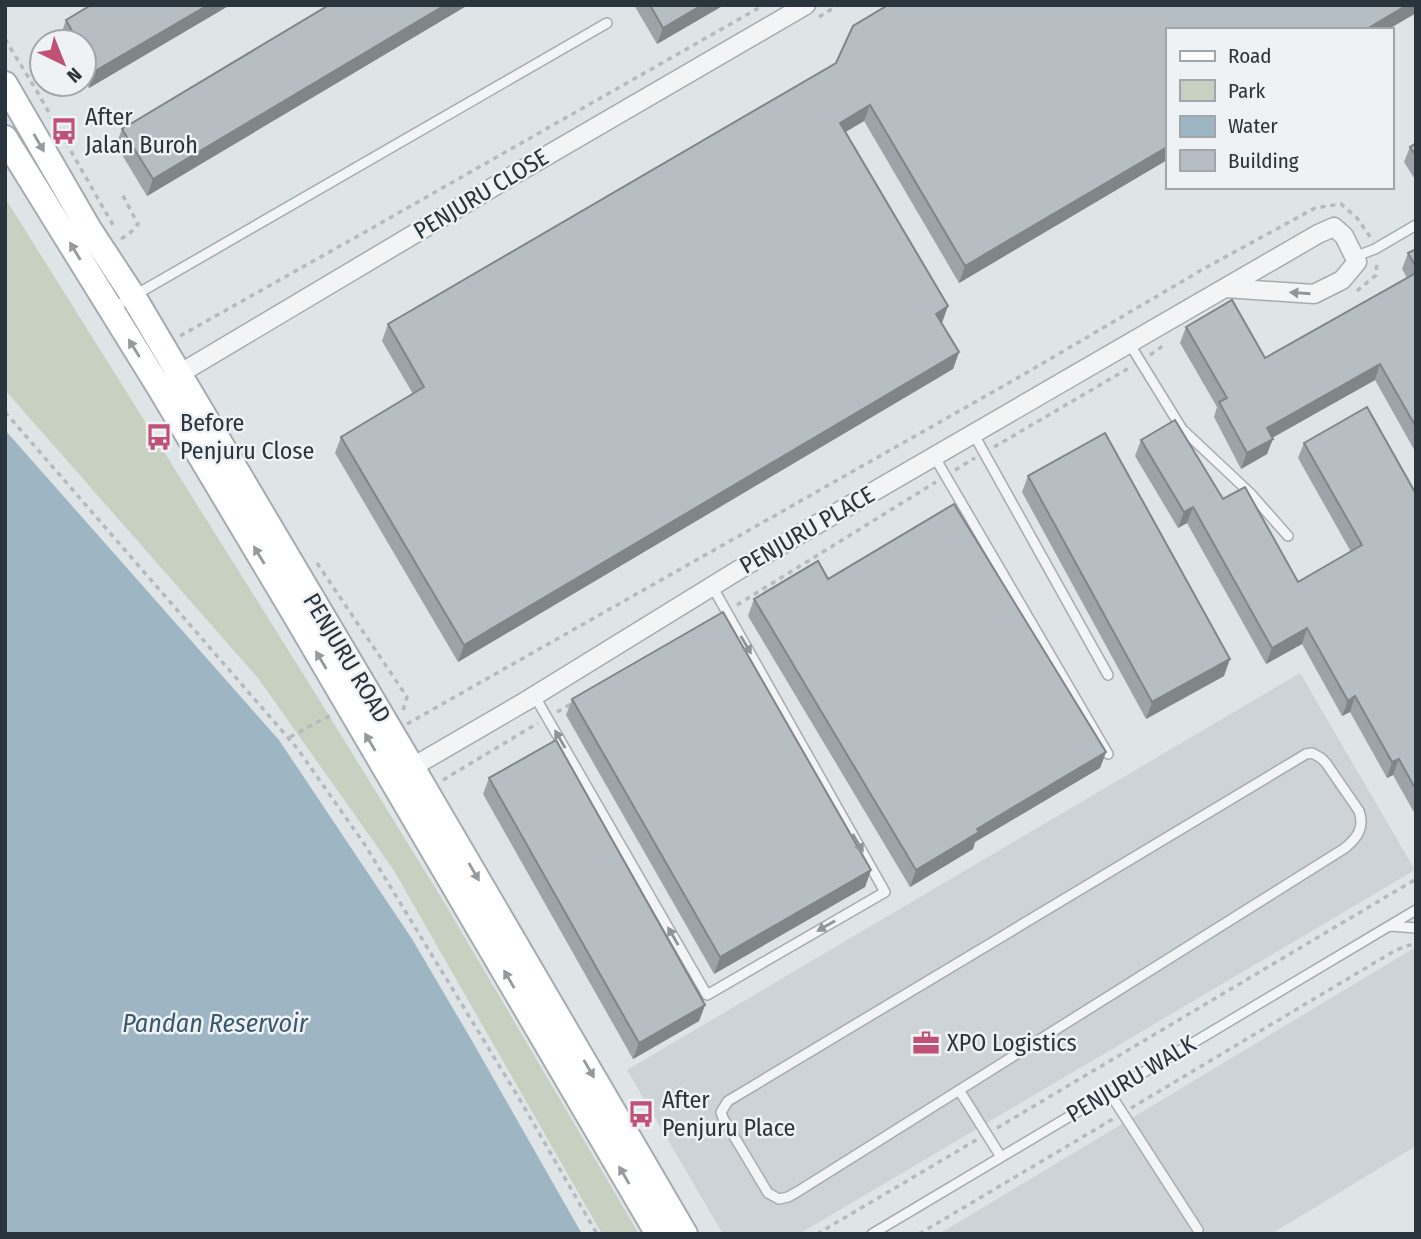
<svg xmlns="http://www.w3.org/2000/svg" width="1421" height="1239" viewBox="0 0 1421 1239" font-family="'Fira Sans Condensed',sans-serif">
<style>
.built{fill:#ced3d8}
.green{fill:#c8d0c1}
.water{fill:#9eb6c3}
.lines{fill:none;stroke-linecap:round;stroke-linejoin:round}
.service-casing{stroke:#a5acb0;stroke-width:12}
.minor-casing{stroke:#a5acb0;stroke-width:21}
.secondary-casing{stroke:#a5acb0;stroke-width:28}
.path{stroke:#b6babe;stroke-width:3.5;stroke-dasharray:5 5;stroke-linecap:butt}
.service{stroke:#f2f4f6;stroke-width:9}
.minor{stroke:#f2f4f6;stroke-width:18}
.secondary{stroke:#fff;stroke-width:24}
.wall{fill:#9da3a8}
.shaded-wall{fill:#808588}
.building{fill:#b7bec3;stroke:#808588;stroke-width:2}
.oneway{fill:#949a9e}
.oneway2{fill:#8e9499}
.labels{text-anchor:middle;stroke-width:5;stroke-linejoin:round;paint-order:stroke}
.poi-label{font-size:24px;fill:#2a343c;stroke:#eff2f5;text-anchor:start}
.street-label{font-size:24px;fill:#2a343c;stroke:#eff2f5}
.water-label{font-size:26px;font-style:italic;fill:#38586c;stroke:#eff2f5}
</style>
<rect width="100%" height="100%" fill="#dfe4e7"/>
<path class="built" d="M1300 673 1415 870 799 1234H723L627 1070Z
M1416 947V1146L1271 1234H939Z"/>
<path class="green" d="M5 198 315 693 444 902 639 1234H602L393 869 258 678 5 390Z"/>
<path class="water" d="M5 430 279 740 412 939 471 1039 582 1234H5Z"/>
<g class="lines">
<defs>
<path id="service" d="M1354 257 1375 249 1416 225
M111 309 607 23
M1129 343 1182 429 1250 493 1288 536
M973 433 1108 675
M934 456 1108 754
M534 695 707 995 885 892 712 586
M1312 753 1321 758 1326 763 1359 811C1365 828 1357 838 1345 848L797 1192 788 1197 779 1199 768 1193 723 1118 721 1112 728 1101 1306 754Z
M1390 926 1416 928
M959 1090 1001 1157
M1109 1092 1198 1230
M872 1234 1416 910"/>
<path id="minor" d="M169 380 505 180 806 5
M404 772 526 701 745 566 1318 234 1334 227 1344 236 1357 262 1342 280 1314 294 1225 288"/>
<path id="secondary" d="M5 84 89 229 133 296 412 767 685 1234
M5 138 159 387 294 613 658 1234"/>
</defs>
<use href="#service" class="service-casing"/>
<use href="#minor" class="minor-casing"/>
<use href="#secondary" class="secondary-casing"/>
<path class="path" d="M819 17 838 5
M5 39 35 88 113 225
M121 239 131 232 138 224 121 192
M1357 291 1376 275 1377 262
M180 336 365 232 764 5
M1150 355 1164 345
M5 412 297 748 365 845 520 1100 597 1234
M994 447 1129 368
M955 470 975 458
M317 563 407 697 403 710
M737 605 936 482
M557 712 574 702
M407 724 1021 376 1205 268 1315 208 1341 204 1357 218 1371 238
M290 737 331 715
M443 780 538 723
M1131 1108 1396 950 1416 943
M997 1128 1416 879
M817 1234 978 1139
M919 1234 1113 1119"/>
<use href="#service" class="service"/>
<use href="#minor" class="minor"/>
<use href="#secondary" class="secondary"/>
</g>
<path class="wall" d="M91 5H230L89 88 84 79V42H63L60 37 66 20Z
M329 5H468L147 196 116 145 122 129Z
M634 5H724L657 44Z
M888 5H1416V13L1387 30H1167V160L959 283 864 121 845 132 948 306 941 323 959 352 953 369 458 662 335 453 341 437 413 394 382 341 388 324 836 63 853 26Z
M1416 143V181L1404 162 1410 147Z
M1416 249V453L1375 380 1272 438 1267 454 1241 469 1214 417 1217 407 1180 343 1186 327 1265 358 1407 278 1402 269 1408 253Z
M1141 440 1223 499 1298 582 1351 552 1298 458 1304 443 1416 494V816L1393 775 1387 778 1350 712 1342 716 1302 644 1266 664 1187 523 1178 528 1135 456Z
M1028 476 1224 676 1146 719 1022 492Z
M828 579 1106 752 1100 768 975 842 973 849 910 887 748 616 754 599Z
M572 699 871 870 865 887 714 974 566 715Z
M489 778 705 1005 699 1021 633 1059 483 794Z"/>
<path class="shaded-wall" d="M208 5H230L89 88 95 71Z
M445 5H468L147 196 153 179Z
M702 5H724L657 44 663 28Z
M1407 5H1416V13L1387 30H1365Z
M870 105 864 121 834 139 840 123Z
M1167 147V160L959 283 965 266Z
M948 306 942 323 930 330 936 314Z
M959 352 953 369 458 662 464 645Z
M1380 364 1375 380 1261 444 1267 428Z
M1273 439 1267 454 1241 469 1247 453Z
M1193 507 1187 523 1178 528 1184 512Z
M1307 628 1302 644 1266 664 1272 648Z
M1230 659 1224 676 1146 719 1152 702Z
M1355 696 1350 712 1342 716 1348 701Z
M1106 752 1100 768 975 842 973 849 910 887 916 870 977 829Z
M1399 759 1393 775 1387 778 1392 762Z
M871 870 865 887 714 974 720 957Z
M705 1005 699 1021 633 1059 639 1043Z"/>
<path class="building" d="M91 5H208L95 71 84 52V42H78L66 20Z
M329 5H445L153 179 122 129Z
M650 5H702L663 28Z
M888 5H1407L1365 30H1167V147L965 266 870 105 840 123 948 306 936 314 959 352 464 645 341 437 424 387 388 324 836 63 853 26Z
M1416 143V156L1410 147Z
M1416 249V267L1408 253Z
M1416 273V427L1380 364 1267 428 1273 439 1247 453 1219 402 1227 398 1186 327 1232 300 1265 358Z
M1367 407 1416 494V790L1399 759 1392 762 1355 696 1348 701 1307 628 1272 648 1193 507 1184 512 1141 440 1175 420 1223 499 1245 487 1298 582 1362 545 1304 443Z
M1105 433 1230 659 1152 702 1028 476Z
M954 504 1106 752 977 829 979 832 916 870 754 599 818 561 828 579Z
M723 612 871 870 720 957 572 699Z
M556 740 705 1005 639 1043 489 778Z"/>
<defs><path id="oneway-solid" d="M-6-.8H1V-3.2L6.5 0L1 3.2V.8H-6Z" transform="scale(1.75)"/></defs>
<g class="oneway">
<use href="#oneway-solid" transform="translate(39 143) rotate(60)"/>
<use href="#oneway-solid" transform="translate(75 251) rotate(-121)"/>
<use href="#oneway-solid" transform="translate(134 348) rotate(-122)"/>
<use href="#oneway-solid" transform="translate(259 555) rotate(-121)"/>
<use href="#oneway-solid" transform="translate(321 660) rotate(-121)"/>
<use href="#oneway-solid" transform="translate(370 742) rotate(-121)"/>
<use href="#oneway-solid" transform="translate(474 872) rotate(60)"/>
<use href="#oneway-solid" transform="translate(509 979) rotate(-120)"/>
<use href="#oneway-solid" transform="translate(589 1069) rotate(60)"/>
<use href="#oneway-solid" transform="translate(624 1175) rotate(-120)"/>
</g>
<g class="oneway2">
<use href="#oneway-solid" transform="translate(1300 293) rotate(-176)"/>
<use href="#oneway-solid" transform="translate(746 645) rotate(60)"/>
<use href="#oneway-solid" transform="translate(560 739) rotate(-120)"/>
<use href="#oneway-solid" transform="translate(858 843) rotate(60)"/>
<use href="#oneway-solid" transform="translate(826 926) rotate(150)"/>
<use href="#oneway-solid" transform="translate(673 936) rotate(-120)"/>
</g>
<defs>
<symbol id="bus-bare" viewBox="-9 -9 18 18"><path d="M-5-6H5V4H4V6H2V4H-2V6H-4V4H-5ZM-3.5-4V0h7V-4ZM-3.5 1.2v1.5H-2V1.2ZM2 1.2v1.5H3.5V1.2Z" fill="#bf5175" stroke="#eff2f5" stroke-width="2.5" paint-order="stroke"/></symbol>
<symbol id="office-bare" viewBox="-9 -9 18 18"><path d="M-6-3h4V-5.5h4V-3h4V5H-6ZM-1-4.5V-3h2v-1.5ZM-6 0V1H6V0Z" fill="#bf5175" stroke="#eff2f5" stroke-width="2.5" paint-order="stroke"/></symbol>
</defs>
<g fill-rule="evenodd">
<use href="#bus-bare" x="45" y="112" width="38" height="38"/>
<use href="#bus-bare" x="140" y="418" width="38" height="38"/>
<use href="#office-bare" x="907" y="1024" width="38" height="38"/>
<use href="#bus-bare" x="622" y="1095" width="38" height="38"/>
</g>
<g class="labels">
<g class="poi-label">
<text x="85" y="125">After<tspan x="85" dy="28">Jalan Buroh</tspan></text>
<text x="180" y="431">Before<tspan x="180" dy="28">Penjuru Close</tspan></text>
<text x="947" y="1051">XPO Logistics</text>
<text x="662" y="1108">After<tspan x="662" dy="28">Penjuru Place</tspan></text>
</g>
<g class="street-label">
<text transform="translate(481 194) rotate(-31)" y="8">PENJURU CLOSE</text>
<text transform="translate(807 530) rotate(-30)" y="8">PENJURU PLACE</text>
<text transform="translate(347 658) rotate(59)" y="8">PENJURU ROAD</text>
<text transform="translate(1131 1079) rotate(-31)" y="8">PENJURU WALK</text>
</g>
<g class="water-label">
<text x="215" y="1032">Pandan Reservoir</text>
</g>
</g>
<rect width="1421" height="1239" fill="none" stroke="#2a343c" stroke-width="14"/>
<rect x="1166" y="28" width="228" height="161" fill="#eff2f5" stroke="#a0a6ab" stroke-width="2"/>
<rect x="1180" y="51" width="35" height="10" fill="#ffffff" stroke="#a0a6ab" stroke-width="2"/>
<text x="1228" y="63" font-size="21" fill="#2a343c">Road</text>
<rect x="1180" y="80" width="35" height="21" fill="#c8d0c1" stroke="#a0a6ab" stroke-width="2"/>
<text x="1228" y="98" font-size="21" fill="#2a343c">Park</text>
<rect x="1180" y="116" width="35" height="21" fill="#9eb6c3" stroke="#a0a6ab" stroke-width="2"/>
<text x="1228" y="133" font-size="21" fill="#2a343c">Water</text>
<rect x="1180" y="150" width="35" height="21" fill="#b7bec3" stroke="#a0a6ab" stroke-width="2"/>
<text x="1228" y="168" font-size="21" fill="#2a343c">Building</text>
<g transform="translate(63 63) rotate(137)"><circle r="33" fill="#eff2f5" stroke="#a0a6ab" stroke-width="2"/>
<path d="M0-5L12 26L0 18L-12 26Z" fill="#bf5175"/>
<text y="-10" font-size="19" font-weight="bold" text-anchor="middle" fill="#2a343c">N</text>
</g>
</svg>
